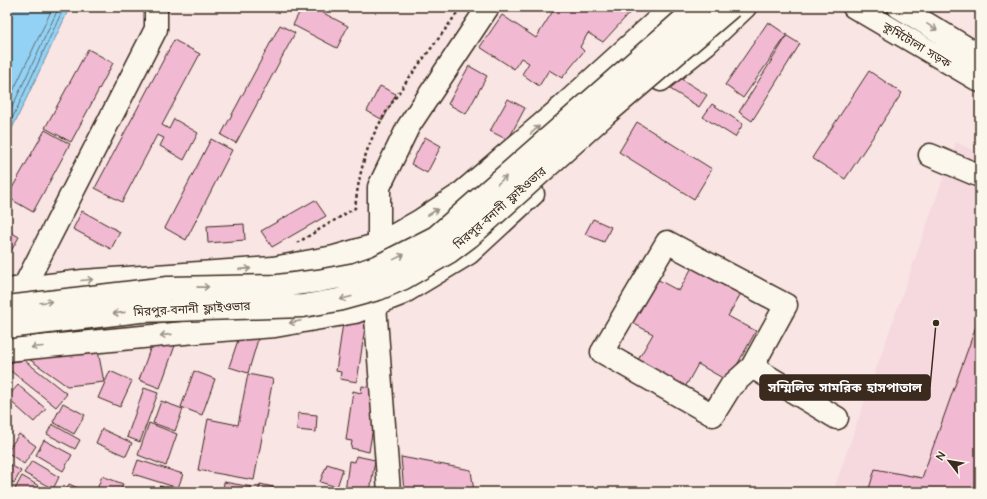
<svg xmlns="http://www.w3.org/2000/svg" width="987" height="499" viewBox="0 0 987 499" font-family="'Architects Daughter','Noto Sans Bengali',sans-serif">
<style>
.built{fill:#f6d8df}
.water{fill:#93d2f4;stroke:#708f9e}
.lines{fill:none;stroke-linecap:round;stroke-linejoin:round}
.shore{stroke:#5e6d74;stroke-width:1}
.building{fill:#f1bad2;stroke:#3b2a1e}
.minor-casing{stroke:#3b2a1e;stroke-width:25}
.major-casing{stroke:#3b2a1e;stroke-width:25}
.path{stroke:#3b2a1e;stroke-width:2.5;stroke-dasharray:3 3;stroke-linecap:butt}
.minor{stroke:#fbf7ec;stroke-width:22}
.major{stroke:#fbf7ec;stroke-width:22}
.major-bridge-casing{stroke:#3b2a1e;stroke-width:25;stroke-linecap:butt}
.major-bridge{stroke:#fbf7ec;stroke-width:22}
.oneway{stroke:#9b9085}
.labels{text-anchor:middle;stroke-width:4;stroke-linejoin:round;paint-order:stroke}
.street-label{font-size:12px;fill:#3b2a1e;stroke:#fbf7ec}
.leader{fill:none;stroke:#3b2a1e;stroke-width:1.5}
.callout-dot{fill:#3b2a1e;stroke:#fbf7ec;stroke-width:1.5}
.callout{fill:#3b2a1e;stroke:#3b2a1e;stroke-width:1.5}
.callout-label{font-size:13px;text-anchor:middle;font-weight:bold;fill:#fff}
</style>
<rect width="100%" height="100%" fill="#f8e5e4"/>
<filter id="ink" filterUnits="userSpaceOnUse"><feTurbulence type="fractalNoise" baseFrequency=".025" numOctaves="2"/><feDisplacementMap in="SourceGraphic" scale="8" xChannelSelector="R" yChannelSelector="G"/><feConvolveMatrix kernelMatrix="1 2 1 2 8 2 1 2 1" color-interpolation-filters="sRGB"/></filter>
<g filter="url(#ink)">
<path class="built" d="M956 142 980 154V492H833Z"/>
<path class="water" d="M7 7H66L69 9 7 139Z"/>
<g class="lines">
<path class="shore" d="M7 104 53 7
M7 118 59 7
M7 130 64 7"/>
</g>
<path class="building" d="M302 7H312L348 26 337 48 293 25Z
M526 7H535L532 11Z
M548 7H635L603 42 588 33 580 47 584 51 562 78 549 70 539 86 522 74 529 63 521 58 514 69 480 47 502 15 536 38 553 11Z
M768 22 787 35 743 98 725 85Z
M280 25 295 33 236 143 221 135Z
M787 36 800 44 752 121 739 112Z
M174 40 200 54 162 125 169 129 174 119 198 133 184 160 160 146 164 138 157 135 122 202 95 188Z
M88 49 113 63 71 142 45 128Z
M469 66 487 76 466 114 448 104Z
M869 71 902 93 845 179 812 158Z
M675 75 707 95 699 107 667 87Z
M380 86 396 94 383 120 367 111Z
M508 99 525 108 508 140 490 131Z
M712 104 743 124 735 137 703 117Z
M637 122 712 169 694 199 619 152Z
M45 130 70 144 33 212 7 197Z
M425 137 441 146 427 173 411 164Z
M211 139 232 150 186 240 165 228Z
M315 200 326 216 272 247 261 231Z
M82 211 120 232 111 249 73 229Z
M593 219 611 227 604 242 585 234Z
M244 224 245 240 208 243 207 226Z
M7 230 19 237 7 258Z
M695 262 744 288 728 316 756 331 728 381 698 364 683 391 635 365 653 334 629 321 653 277 679 291Z
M980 315V492H868L875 469 922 478Z
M352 317 366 320 357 382 340 379 341 372 336 371 343 323 350 324Z
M241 331 259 336 248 373 229 367Z
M178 337 160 388 139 380 154 338Z
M98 351 104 382 67 386 29 359Z
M24 360 67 394 56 407 7 368V363Z
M110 371 132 381 120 407 98 398Z
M194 371 215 379 202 415 181 407Z
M248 374 273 379 254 480 198 470 208 419 238 425Z
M18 385 46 409 34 422 7 398Z
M362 386 379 389 369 452 351 448 352 441 346 440 353 391 361 393Z
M144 388 158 393 140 442 127 437Z
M161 401 183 409 175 431 153 423Z
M63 403 85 415 74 434 53 422Z
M298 413 317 415 316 432 297 430Z
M149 423 177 434 166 466 138 455Z
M52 424 80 440 75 449 47 434Z
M102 429 132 443 126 456 96 443Z
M19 434 36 446 24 464 7 452Z
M44 440 72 455 63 471 36 455Z
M356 456 375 460 370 492H345L349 461 355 462Z
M401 457 471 470 474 492H404Z
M138 460 183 474 178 488 133 474Z
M32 461 59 477 53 489 24 473Z
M7 463 21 471 14 483 7 478Z
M327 464 343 469 337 487 320 482Z
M22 476 49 492H21L15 489Z
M102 476 123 484 120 492H96Z
M224 482 252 487 251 492 223 490Z
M69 484 86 492H65Z
M260 484 273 487 272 492H258Z
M159 486 173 490V492H157Z"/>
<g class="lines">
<defs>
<path id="minor" d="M930 155 980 176
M24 287 156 29V7
M752 367 731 386 713 415 602 352 667 242 786 305 752 367 837 418
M389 492 375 305 379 244V187L408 127 488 7"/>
<path id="major" d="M854 7 980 81
M899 7 980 56
M661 80 706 44 745 7
M7 290 83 281 273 268 334 257 379 244 421 220 459 195 563 106 672 7
M7 350 184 333 275 326 355 312 401 294 469 253 533 194"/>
</defs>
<use href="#minor" class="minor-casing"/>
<use href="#major" class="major-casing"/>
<path class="path" d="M297 243 355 208C358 182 363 156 375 132 398 87 433 49 461 7"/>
<use href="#minor" class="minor"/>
<use href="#major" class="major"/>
<defs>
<path id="major-bridge" d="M7 307 168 288 278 286 318 281 356 274 379 266 436 237 698 7
M7 327 140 311 303 306 338 300 378 289 404 278 449 252 469 237 606 114 731 7"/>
</defs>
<use href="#major-bridge" class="major-bridge-casing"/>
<use href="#major-bridge" class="major-bridge"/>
</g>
<defs><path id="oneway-shaft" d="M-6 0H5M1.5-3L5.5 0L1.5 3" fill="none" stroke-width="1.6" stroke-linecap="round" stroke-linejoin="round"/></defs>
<g class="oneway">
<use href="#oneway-shaft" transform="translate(932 27) rotate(31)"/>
<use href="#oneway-shaft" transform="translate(535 130) rotate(-41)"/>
<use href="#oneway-shaft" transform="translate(502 180) rotate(-42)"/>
<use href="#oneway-shaft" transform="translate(433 212) rotate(-33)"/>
<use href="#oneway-shaft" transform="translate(399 257) rotate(-26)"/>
<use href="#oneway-shaft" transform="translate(245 269) rotate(-4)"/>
<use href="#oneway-shaft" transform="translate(87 280) rotate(-5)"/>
<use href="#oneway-shaft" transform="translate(203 287) rotate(-1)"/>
<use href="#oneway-shaft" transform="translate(346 298) rotate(165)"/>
<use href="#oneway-shaft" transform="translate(46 302) rotate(-7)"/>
<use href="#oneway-shaft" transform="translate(119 313) rotate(174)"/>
<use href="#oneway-shaft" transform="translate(295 322) rotate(168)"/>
<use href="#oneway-shaft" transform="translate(166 335) rotate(174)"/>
<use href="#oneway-shaft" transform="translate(37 347) rotate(175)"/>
</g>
</g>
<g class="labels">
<g class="street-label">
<text transform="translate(917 45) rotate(31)" y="4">কুর্মিটোলা সড়ক</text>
<text transform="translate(500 208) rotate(-41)" y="4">মিরপুর-বনানী ফ্লাইওভার</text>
<text transform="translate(192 309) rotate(-3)" y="4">মিরপুর-বনানী ফ্লাইওভার</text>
</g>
</g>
<path class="leader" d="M936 323L930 387"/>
<circle class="callout-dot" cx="936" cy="323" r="4"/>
<rect class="callout" x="760" y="375" width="170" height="25" rx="4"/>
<g class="callout-label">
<text x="845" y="392">সম্মিলিত সামরিক হাসপাতাল</text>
</g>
<rect width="987" height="499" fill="none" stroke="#fbf7ec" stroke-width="24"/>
<rect x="12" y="12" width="963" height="475" fill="none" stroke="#3b2a1e" stroke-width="1.5" filter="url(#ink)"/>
<g transform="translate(949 461) rotate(301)" stroke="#fbf7ec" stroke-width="3" paint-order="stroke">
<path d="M0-3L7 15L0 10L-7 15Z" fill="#3b2a1e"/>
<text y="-6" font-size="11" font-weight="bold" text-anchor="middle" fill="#3b2a1e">N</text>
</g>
</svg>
